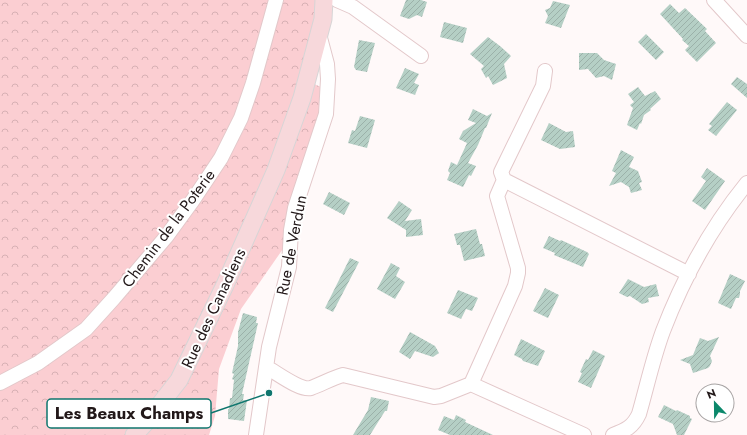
<svg xmlns="http://www.w3.org/2000/svg" width="747" height="435" viewBox="0 0 747 435" font-family="Jost,sans-serif">
<style>
.forest{fill:url(#forest-crowns)}
.building{fill:url(#building-hatch)}
.lines{fill:none;stroke-linecap:round;stroke-linejoin:round}
.minor-casing{stroke:#e3c8ca;stroke-width:16}
.major-casing{stroke:#d7d5d6;stroke-width:19}
.minor{stroke:#fff;stroke-width:14}
.major{stroke:#f7d8db;stroke-width:17}
.labels{text-anchor:middle;stroke-width:4;stroke-linejoin:round;paint-order:stroke}
.street-label{font-size:16px;fill:#221819;stroke:#fff}
.leader{fill:none;stroke:#0f766e;stroke-width:1.5}
.callout-dot{fill:#0f766e;stroke:#fff;stroke-width:1.5}
.callout{fill:#fff;stroke:#0f766e;stroke-width:1.5}
.callout-label{font-size:17px;text-anchor:middle;font-weight:bold;fill:#221819}
</style>
<defs>
<pattern id="forest-crowns" width="20" height="18" patternUnits="userSpaceOnUse"><rect width="20" height="18" fill="#fbced2"/><path d="M2 6a3 3 0 1 1 6 0M12 15a3 3 0 1 1 6 0" fill="none" stroke="#d7b0b4"/></pattern>
<pattern id="building-hatch" width="6" height="6" patternUnits="userSpaceOnUse"><rect width="6" height="6" fill="#b5cfc5"/><path d="M-1 1l2-2M0 6l6-6M5 7l2-2" fill="none" stroke="#9bb1a9"/></pattern>
</defs>
<rect width="100%" height="100%" fill="#fff9f9"/>
<path class="forest" d="M0 0H316L313 26 300 78 321 87V110L285 246 241 309 219 369 215 416 209 435H0Z"/>
<path class="building" d="M406 0H421L427 2 422 17 417 15 409 19 400 16Z
M553 1 570 5 561 28 545 23 548 16 545 10 550 8Z
M670 4 679 13 685 8 707 29 705 31 716 43 697 62 685 50 689 46 682 40 683 39 660 14Z
M444 22 467 28 463 43 440 37Z
M646 34 664 52 656 60 638 42Z
M488 37 500 46 511 56 504 64 507 78 493 85 488 76 486 78 481 69 484 66 470 54Z
M359 40 375 43 367 72 356 70 354 67Z
M579 53H597L604 60 616 64 612 80 604 76 596 78 588 69 579 70Z
M405 68 419 74 414 83 419 85 415 95 396 88Z
M737 77 747 84V98L731 84Z
M638 87 645 96 655 91 661 99 650 109 651 110 644 115 641 124 640 123 637 130 627 125 633 108 630 105 634 102 628 94Z
M727 102 737 110 716 136 708 130 712 126 709 124Z
M473 109 487 116 492 113 486 128H485L478 145 468 163 476 166 471 176 469 175 463 187 447 180 450 173 448 171 451 162 457 165 467 143 459 139 463 131 476 123 468 120Z
M360 116 375 120 367 148 348 143 352 130 355 131Z
M549 123 566 132 573 131 575 147 560 149 541 140Z
M621 150 634 157 629 167 638 171 642 182 639 183 642 190 631 193 629 187 621 182 609 186 616 173 612 171Z
M707 168 725 181 705 210 692 201 706 181 701 177Z
M329 192 350 203 344 215 323 204Z
M399 201 412 210 405 221 421 219 423 235 406 237V230L387 218Z
M476 229 480 244H482L485 256 464 261 460 245H457L454 234Z
M549 236 560 241 561 240 587 252 589 254 583 267 554 255 555 253 543 248Z
M350 258 359 262 333 312 325 308Z
M391 263 400 268 396 276 405 282 395 299 377 289Z
M730 274 745 281 740 291V294L739 298H736L731 309 718 303Z
M628 279 644 287 656 284 659 296 648 298 649 302 642 304 630 296 627 297 619 293Z
M545 288 559 295 548 318 533 311Z
M458 290 478 298 472 311 466 309 461 319 447 313Z
M243 313 257 317 256 323H258L242 394H244L243 400H247L244 421 228 419V409H229L230 398H232L234 380 232 379 234 374 232 373 238 346V332Z
M410 332 435 346 439 353 433 357 415 351 410 359 399 352Z
M719 337 710 356 712 361 710 366 708 368 693 373 690 364 680 360 693 355 700 338 708 341Z
M521 339 545 351 538 366 523 361 522 359 514 355Z
M593 350 605 356 591 388 578 382 582 373 580 372 586 359 588 360Z
M371 397 389 401 387 411H385L370 435H353L368 410Z
M664 405 676 411 677 410 690 416V418L692 419 684 435H677L673 424 658 417Z
M456 415 466 420 465 422 493 435H450L438 430 444 416 454 420Z"/>
<g class="lines">
<defs>
<path id="minor" d="M337 0 353 7 421 56
M714 0 747 36
M504 180 689 274
M266 367C276 372 300 391 311 388 322 384 332 378 343 375L434 397 441 396 471 384 515 286 518 273V268L497 196 504 180 501 172 543 86 545 71
M0 383 38 363 86 329 114 298 166 237 193 200 221 158 241 118 253 83 276 0
M471 384 584 435
M256 435 269 347 289 267 291 230 295 208 326 114 328 79 327 64 319 34
M613 435C626 430 633 427 639 414 647 386 653 358 663 331 683 279 712 226 747 183"/>
<path id="major" d="M134 435 147 421 179 380 225 285 276 170 302 98 323 19 324 0"/>
</defs>
<use href="#minor" class="minor-casing"/>
<use href="#major" class="major-casing"/>
<use href="#minor" class="minor"/>
<use href="#major" class="major"/>
</g>
<g class="labels">
<g class="street-label">
<text transform="translate(168 228) rotate(-53)" y="6">Chemin de la Poterie</text>
<text transform="translate(291 245) rotate(-79)" y="6">Rue de Verdun</text>
<text transform="translate(213 308) rotate(-65)" y="6">Rue des Canadiens</text>
</g>
</g>
<path class="leader" d="M269 393L211 413"/>
<circle class="callout-dot" cx="269" cy="393" r="4"/>
<rect class="callout" x="47" y="399" width="164" height="29" rx="4"/>
<g class="callout-label">
<text x="129" y="419">Les Beaux Champs</text>
</g>
<g transform="translate(715 403) rotate(338)"><circle r="19" fill="#ffffff" stroke="#a7a3a3"/>
<path d="M0-3L7 15L0 10L-7 15Z" fill="#0b886b"/>
<text y="-6" font-size="11" font-weight="bold" text-anchor="middle" fill="#221819">N</text>
</g>
</svg>
